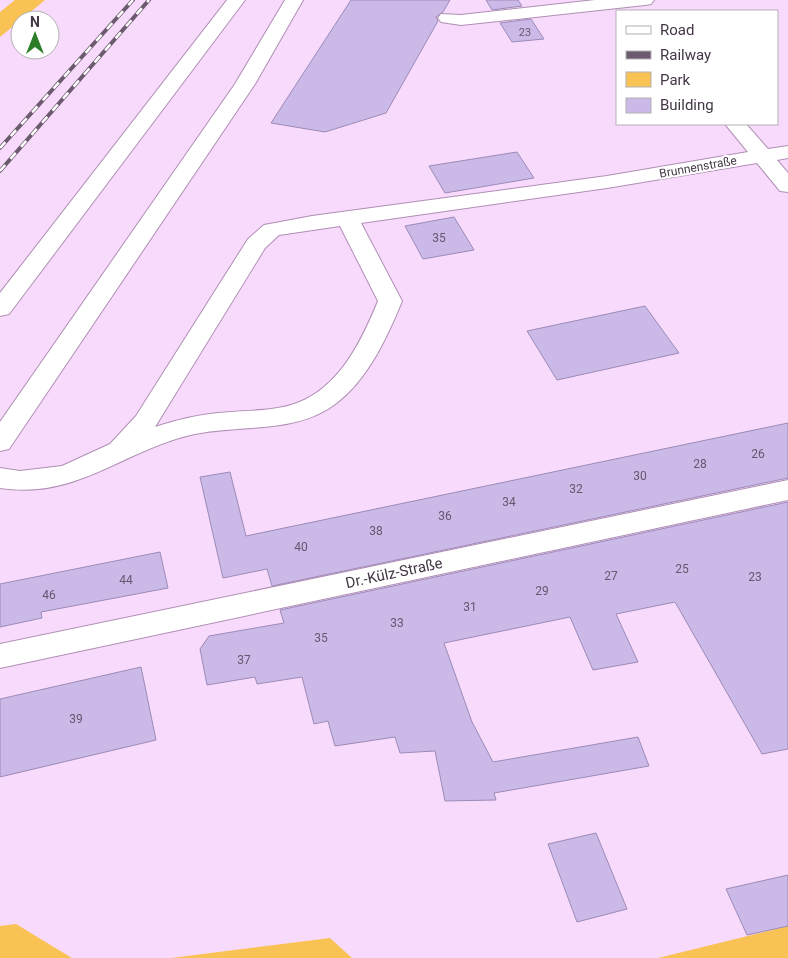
<svg xmlns="http://www.w3.org/2000/svg" width="788" height="958" viewBox="0 0 788 958" font-family="Roboto,sans-serif">
<style>
.green{fill:#f8c255}
.building{fill:#cbb9e8;stroke:#9c8ab7}
.lines{fill:none;stroke-linecap:round;stroke-linejoin:round}
.minor-casing{stroke:#b08eb5;stroke-width:2}
.minor{fill:#fff;fill-rule:evenodd}
.rail-casing{stroke:#6c5a6e;stroke-width:4}
.rail{stroke:#fff;stroke-width:2.5;stroke-dasharray:8;stroke-linecap:butt}
.labels{text-anchor:middle;stroke-width:4;stroke-linejoin:round;paint-order:stroke}
.far-number-label{font-size:11px;fill:#66576e}
.far-street-label{font-size:12px;fill:#443646;stroke:#fff}
.number-label{font-size:12px;fill:#66576e}
.street-label{font-size:15px;fill:#443646;stroke:#fff}
</style>
<rect width="100%" height="100%" fill="#f8dbfc"/>
<path class="green" d="M15 0H45L0 37V12Z
M16 924 72 958H0V926Z
M788 926V958H658Z
M330 938 352 958H171Z"/>
<path class="building" d="M351 0H450L443 12 436 17 438 21 386 113 325 132 271 123Z
M486 0H518L522 6 492 10Z
M531 19 544 39 512 42 500 23Z
M517 152 534 178 445 193 429 166Z
M454 217 474 250 423 259 405 226Z
M645 306 679 353 557 380 527 331Z
M788 423V478L272 586 267 569 223 578 200 477 230 472 246 536Z
M788 502V749L762 754 675 602 616 614 638 662 593 670 570 617 444 643 472 722 493 762 638 737 649 766 494 793 496 800 445 801 435 751 400 753 395 737 335 746 328 721 314 724 302 677 257 684 255 677 207 685 200 649 209 636 284 623 280 610Z
M160 552 168 588 41 612 42 618 0 627V584Z
M141 667 156 740 0 777V699Z
M596 833 627 909 577 922 548 844Z
M788 875V926L747 935 726 889Z"/>
<g class="lines">
<defs>
<path id="minor" d="M227 0H245L9 314 0 316V293Z
M285 0H303L255 84 9 449 0 451V422L235 84Z
M595 0H654L651 4 645 5 461 25 441 22 438 18 441 14 461 15Z
M725 124H746L768 149 788 146V158L777 160 788 173V192L780 191 757 163 607 188 361 223 402 301C386 340 365 386 328 409 289 433 238 425 195 434 124 449 78 500 0 488V468L20 471 62 466 110 444 136 416 248 239 264 225 312 216 607 176 748 152ZM340 226 378 301C362 340 340 387 297 403 273 412 244 410 218 413 197 415 176 420 155 427L265 248 279 235Z
M788 480V500L0 668V644Z"/>
</defs>
<use href="#minor" class="minor-casing"/>
<use href="#minor" class="minor"/>
<defs>
<path id="rail" d="M0 148 133 0
M0 171 149 0"/>
</defs>
<use href="#rail" class="rail-casing"/>
<use href="#rail" class="rail"/>
</g>
<g class="labels">
<g class="far-number-label">
<text x="525" y="36">23</text>
</g>
<g class="far-street-label">
<text transform="translate(698 167) rotate(-10)" y="4">Brunnenstraße</text>
</g>
<g class="number-label">
<text x="439" y="242">35</text>
<text x="758" y="458">26</text>
<text x="700" y="468">28</text>
<text x="640" y="480">30</text>
<text x="576" y="493">32</text>
<text x="509" y="506">34</text>
<text x="445" y="520">36</text>
<text x="376" y="535">38</text>
<text x="301" y="551">40</text>
<text x="682" y="573">25</text>
<text x="611" y="580">27</text>
<text x="755" y="581">23</text>
<text x="126" y="584">44</text>
<text x="542" y="595">29</text>
<text x="49" y="599">46</text>
<text x="470" y="611">31</text>
<text x="397" y="627">33</text>
<text x="321" y="642">35</text>
<text x="244" y="664">37</text>
<text x="76" y="723">39</text>
</g>
<g class="street-label">
<text transform="translate(394 573) rotate(-12)" y="5">Dr.-Külz-Straße</text>
</g>
</g>
<rect x="616" y="10" width="162" height="115" fill="#ffffff" stroke="#b4afb5"/>
<rect x="626" y="26" width="25" height="8" fill="#ffffff" stroke="#b4afb5"/>
<text x="660" y="35" font-size="15" fill="#443646">Road</text>
<rect x="626" y="51" width="25" height="8" fill="#6c5a6e" stroke="#b4afb5"/>
<text x="660" y="60" font-size="15" fill="#443646">Railway</text>
<rect x="626" y="72" width="25" height="15" fill="#f8c255" stroke="#b4afb5"/>
<text x="660" y="85" font-size="15" fill="#443646">Park</text>
<rect x="626" y="98" width="25" height="15" fill="#cbb9e8" stroke="#b4afb5"/>
<text x="660" y="110" font-size="15" fill="#443646">Building</text>
<g transform="translate(35 35)"><circle r="24" fill="#ffffff" stroke="#b4afb5"/>
<path d="M0-4L9 19L0 12L-9 19Z" fill="#2b7d27"/>
<text y="-8" font-size="14" font-weight="bold" text-anchor="middle" fill="#443646">N</text>
</g>
</svg>
